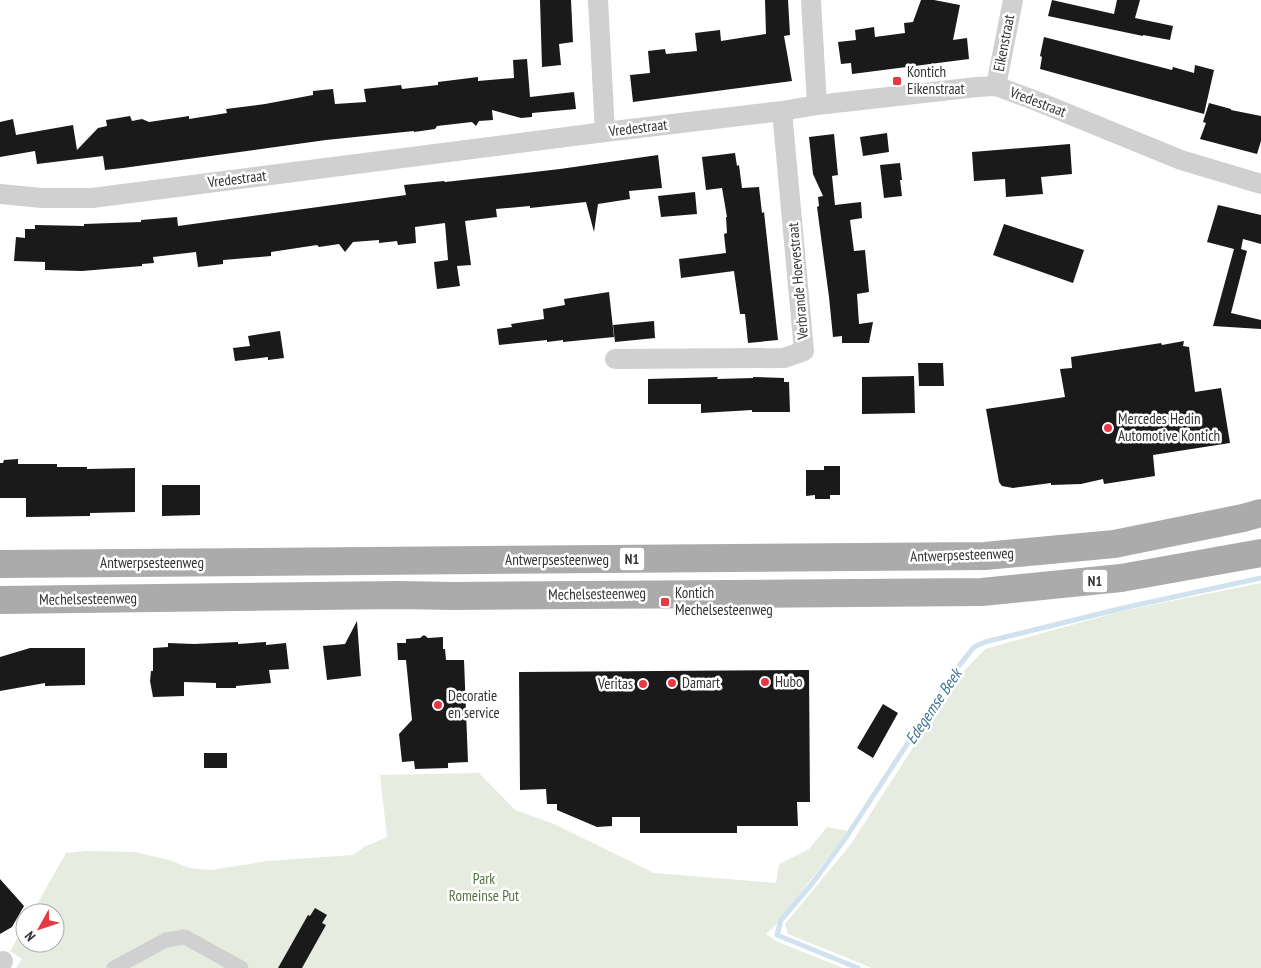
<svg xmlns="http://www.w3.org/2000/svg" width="1261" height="968" viewBox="0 0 1261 968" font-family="'PT Sans Narrow',sans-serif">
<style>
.green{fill:#e6ecdf}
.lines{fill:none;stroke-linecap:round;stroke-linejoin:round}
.stream{stroke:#cfe2ee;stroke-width:5}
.building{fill:#1a1a1a}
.pedestrian{stroke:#d0d0d0;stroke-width:15}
.minor{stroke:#d0d0d0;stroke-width:20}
.primary{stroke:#ababab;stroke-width:28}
.poi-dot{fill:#e63946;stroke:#fff;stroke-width:2}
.labels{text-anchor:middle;stroke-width:5;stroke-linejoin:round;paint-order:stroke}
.shield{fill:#fff;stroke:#707070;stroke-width:1}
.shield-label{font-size:14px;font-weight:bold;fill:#333}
.street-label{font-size:15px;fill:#333;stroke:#fff}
.poi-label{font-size:15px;fill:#333;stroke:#fff;text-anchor:start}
.park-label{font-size:15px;fill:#56703f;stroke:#fff}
.water-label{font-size:16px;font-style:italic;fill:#3f7597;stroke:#fff}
</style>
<rect width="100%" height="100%" fill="#fff"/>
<path class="green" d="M1261 583V968H872L788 934 785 924 851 844 959 676 985 649 1122 611Z
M479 773 515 810 554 824 654 873 776 883 779 864 809 849 827 827 848 831 777 924 766 934 776 941 843 968H16L22 959 10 951 25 925V943H55V913H32L66 853 86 851 135 852 169 860 189 868 211 870 268 861 353 855 364 847 387 837 380 775Z"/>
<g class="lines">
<path class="stream" d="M858 968 777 935 781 920 811 885 845 839 955 671 974 647 985 642 1123 608 1261 578"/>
</g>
<path class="building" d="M540 0H571L573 42 559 44 561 65 542 67Z
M765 0H788L790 35 784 36 792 81 633 102 630 75 650 73 648 51 665 49 666 54 697 51 695 33 720 30 721 41 766 34Z
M921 0H934L960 5 953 40 967 38 969 59 852 74 851 63 841 64 838 42 856 40 855 30 874 27 875 37 905 33 904 23 913 22Z
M1052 0 1114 14 1117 0H1140L1135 18 1173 26 1170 40 1143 35V36L1048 16Z
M1044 37 1172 70 1173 67 1194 73 1195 65 1214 70 1204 114 1040 69 1042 57 1040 56Z
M527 59 530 97 574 92 576 109 532 113V117L521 118 492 110 493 120 479 121 476 126 472 122 437 126 435 129 414 132V131L326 140 123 168 105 170 103 156 37 164 35 151 0 157V122L13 119 16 135 73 125 77 150 98 128 107 126 106 120 130 116 132 121 142 119 149 122 189 116V119L227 113 226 109 265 104 313 95V91L333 89 335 104 366 102 364 89 401 85 402 89 438 85V82L478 77V81L514 78 513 60Z
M1209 103 1231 109V110L1261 116V141L1257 154 1200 139 1206 123 1203 122Z
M887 133 889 152 863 156 860 137Z
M834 134 838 175 832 176 835 205 861 202 862 218 850 220 854 251 865 250 869 292 857 294 859 324 873 322 869 343H842V336L833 337 829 297 817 207 819 206 818 197 823 196 813 174 809 137Z
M1070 144 1072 174 1041 177 1043 194 1006 197 1005 179 974 181 972 152Z
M735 153 737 166 739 165 742 188 759 187 762 213 764 212 778 340 748 343 745 314H740L734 271 681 278 679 259 726 253 724 234 727 233 726 217H727L722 188 706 190 702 157Z
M658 155 662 188 629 191 630 199 598 204 594 232 586 202 530 208V206L496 209 497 217 465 221 471 265 457 266 460 286 437 289 434 262 448 260 445 223 415 227 416 243 398 245 397 241 379 243V240L353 242 345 252 339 244 319 247 317 245 271 252V256L223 260V264L198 267 196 252 153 257 154 263 142 264V266L82 271 45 270V262L14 261 16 237 25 238V229H35V225L84 226V224L141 222V220L177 217 178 226 406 195 404 185 444 181 445 182 560 169Z
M900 163 902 180H900L902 196 884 198 880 165Z
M695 192 697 214 661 217 658 196Z
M1218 205 1261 215V244L1243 239 1241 249 1247 251 1231 313 1261 320V329L1213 326 1234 249 1207 242Z
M1004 224 1084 250 1073 283 993 255Z
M609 292 614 337 563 342V340L547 342V340L499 345 497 329 512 327 511 324 544 319 543 309 565 305 564 299Z
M654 321 655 338 615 342 613 325Z
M280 331 284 358 268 360V357L235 361 233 348 250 346 248 336Z
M1184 341 1183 346 1189 347 1195 392 1221 388 1230 443 1153 455 1155 476 1104 484 1103 479 1081 484 1051 485V483L1013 488 1002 486 999 482 986 409 1065 397 1060 369 1072 368 1071 357 1161 343 1162 345Z
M918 363H943L944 386H919Z
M914 376 915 413 862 414V377Z
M718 377 717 379 753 378V377L784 378V382H789L790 412H752V410L701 413V404H648V379Z
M18 459V464H57V467H87V469L135 468V512L90 513V516L26 517V498H0V463H3L4 460Z
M824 466H840V495H830V499H815V495L806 496V470H824Z
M162 485H200V515L162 516Z
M357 621 361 676 327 680 323 646 345 644Z
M424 635 428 638 443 637V649H445L446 660H464L468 762 448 763V768L415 769 414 761 402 762 399 734 412 720 406 660H398L397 643H406V639L420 638Z
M238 642V644L266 642V645L286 643 289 669 269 670 271 683 236 686V688H216V683L184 682V696L153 697 150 681 151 671H153V648L168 647V643L194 644Z
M30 648H85V685L45 686V683L0 691V657Z
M809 670 810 802H797L798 826H737V833H640V817H612V826L597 827 557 810V804H547L546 789 520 790 519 672Z
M883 704 898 713 873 758 857 748Z
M204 753H227V768H204Z
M0 879 24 906 12 927 0 934Z
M315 908 327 915 322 923 326 925 302 968H278L308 915 310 916Z"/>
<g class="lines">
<path class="pedestrian" d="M114 968 166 940 185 937 241 968"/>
<path class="minor" d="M598 0 605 132
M811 0 817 105
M996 86 1013 0
M0 194 42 198H92L605 132 782 111 817 105 977 87 996 86 1039 102 1181 160 1261 184
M615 359 784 358 804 351 782 111
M0 968 3 961"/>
<path class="primary" d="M0 564 985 556 1114 544 1243 518 1261 513
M0 600 398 595 454 596 982 592 1121 578 1261 553"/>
</g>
<g class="poi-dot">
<rect x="892" y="76" width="10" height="10" rx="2.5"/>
<circle cx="1108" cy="428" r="5"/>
<rect x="660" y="597" width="10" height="10" rx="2.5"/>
<circle cx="765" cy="682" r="5"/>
<circle cx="672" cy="683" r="5"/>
<circle cx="643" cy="684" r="5"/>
<circle cx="438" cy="705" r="5"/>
</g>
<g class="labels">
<g class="shield">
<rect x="619.5" y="547.5" width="25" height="23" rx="4"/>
<rect x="1082.5" y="569.5" width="25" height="23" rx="4"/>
</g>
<g class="shield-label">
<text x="632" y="564">N1</text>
<text x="1095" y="586">N1</text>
</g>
<g class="street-label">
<text transform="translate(1004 43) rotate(-79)" y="5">Eikenstraat</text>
<text transform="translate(1038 102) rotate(21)" y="5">Vredestraat</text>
<text transform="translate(638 128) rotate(-7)" y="5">Vredestraat</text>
<text transform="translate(237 179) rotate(-7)" y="5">Vredestraat</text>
<text transform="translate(798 281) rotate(-95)" y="5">Verbrande Hoevestraat</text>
<text transform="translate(962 555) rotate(-2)" y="5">Antwerpsesteenweg</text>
<text x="557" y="565">Antwerpsesteenweg</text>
<text x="152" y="568">Antwerpsesteenweg</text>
<text transform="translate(597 594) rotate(-1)" y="5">Mechelsesteenweg</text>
<text transform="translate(88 599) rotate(-1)" y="5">Mechelsesteenweg</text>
</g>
<g class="poi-label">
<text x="907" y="77">Kontich<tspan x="907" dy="17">Eikenstraat</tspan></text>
<text x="1118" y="424">Mercedes Hedin<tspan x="1118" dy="17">Automotive Kontich</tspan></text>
<text x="675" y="598">Kontich<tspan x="675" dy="17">Mechelsesteenweg</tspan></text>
<text x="775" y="687">Hubo</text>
<text x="682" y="688">Damart</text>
<text x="633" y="689" text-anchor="end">Veritas</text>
<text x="448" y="701">Decoratie<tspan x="448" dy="17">en service</tspan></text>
</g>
<g class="park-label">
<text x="484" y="884">Park<tspan x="484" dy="17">Romeinse Put</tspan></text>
</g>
<g class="water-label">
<text transform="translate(933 706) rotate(-56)" y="6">Edegemse Beek</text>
</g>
</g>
<g transform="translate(40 928) rotate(230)"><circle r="24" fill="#ffffff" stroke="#adadad"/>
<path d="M0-4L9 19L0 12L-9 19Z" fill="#e63946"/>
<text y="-8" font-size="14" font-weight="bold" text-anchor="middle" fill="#333333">N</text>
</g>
</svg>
